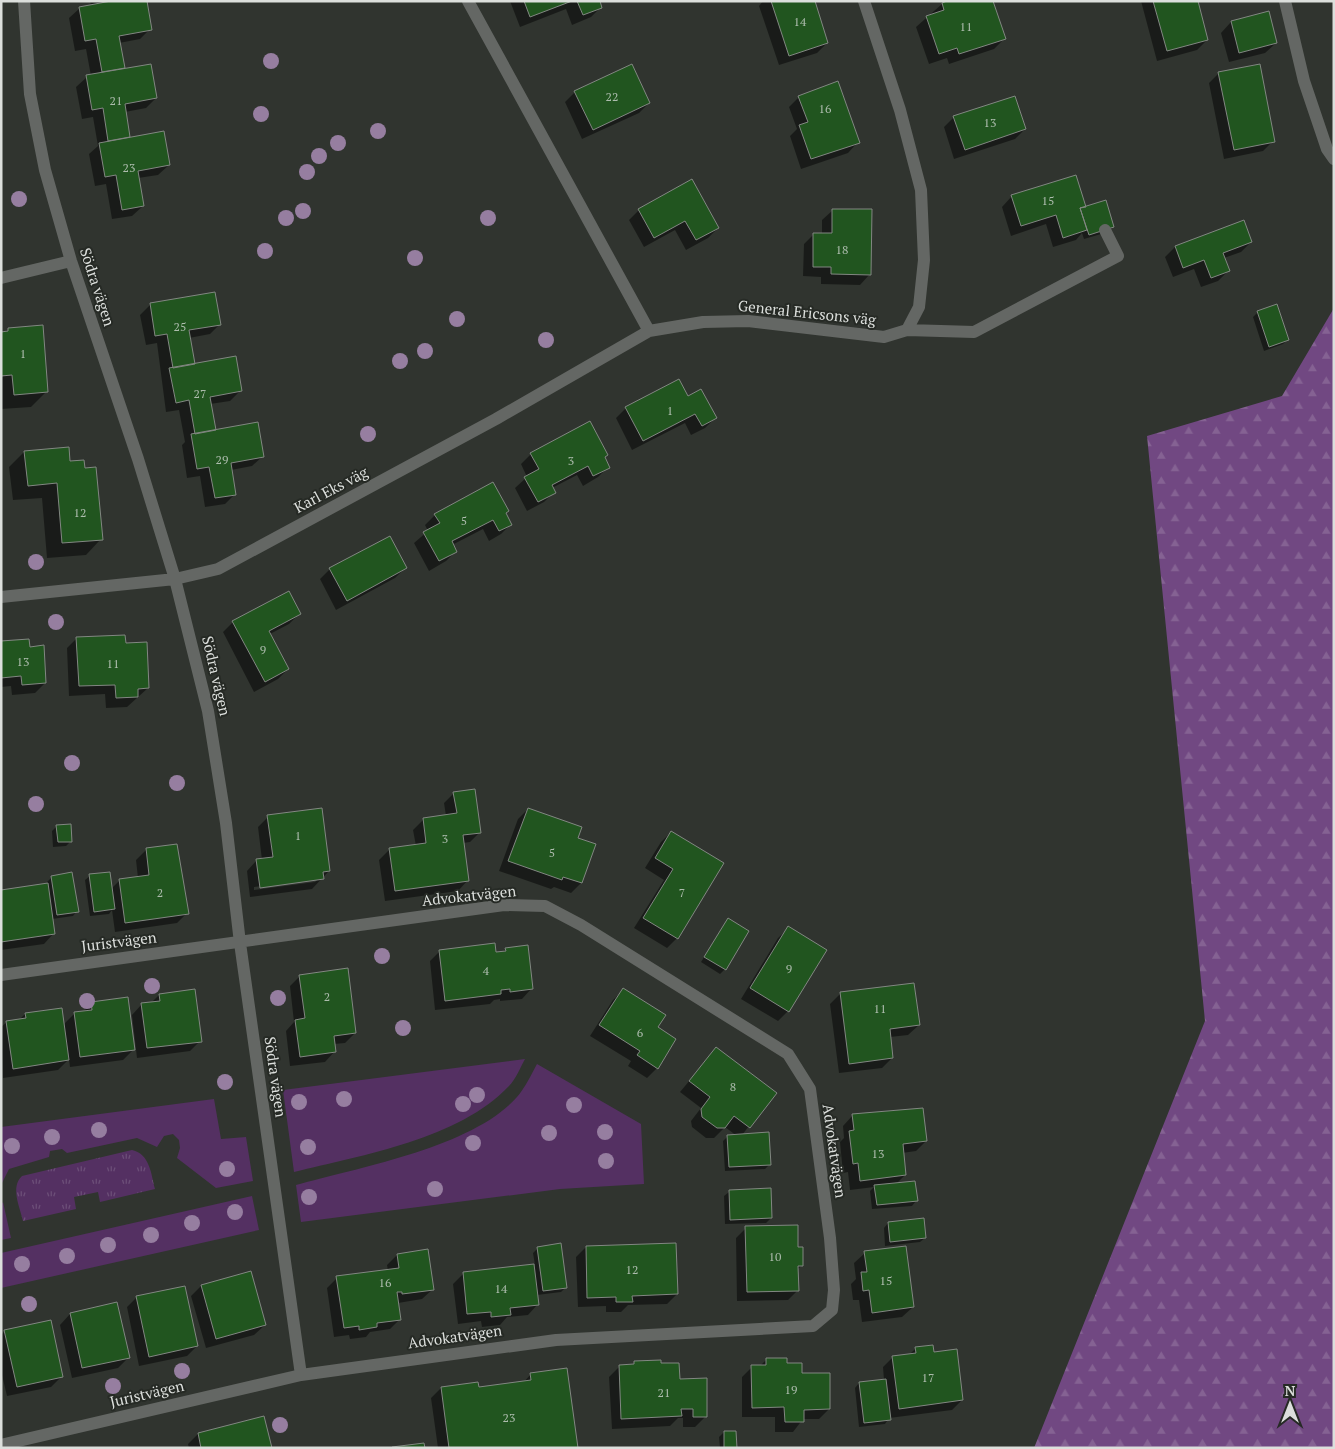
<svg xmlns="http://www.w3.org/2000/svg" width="1335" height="1449" viewBox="0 0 1335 1449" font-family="'PT Serif',serif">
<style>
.green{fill:#543062}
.forest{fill:url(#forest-firs)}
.park{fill:url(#park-tufts)}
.shadow{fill:#0007;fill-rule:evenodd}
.building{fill:#21551f;stroke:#828782}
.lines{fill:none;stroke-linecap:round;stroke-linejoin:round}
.minor{stroke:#646764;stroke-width:12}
.tree{fill:#967ea0}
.labels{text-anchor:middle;stroke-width:4;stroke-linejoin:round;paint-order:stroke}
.number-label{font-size:12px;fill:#adbcad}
.street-label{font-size:15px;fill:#dcdfdc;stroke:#262a25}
</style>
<defs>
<pattern id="forest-firs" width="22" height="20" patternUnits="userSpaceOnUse" patternTransform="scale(1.25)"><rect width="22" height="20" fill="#714882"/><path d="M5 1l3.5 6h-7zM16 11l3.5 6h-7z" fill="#856293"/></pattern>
<pattern id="park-tufts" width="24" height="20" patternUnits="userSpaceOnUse" patternTransform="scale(1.25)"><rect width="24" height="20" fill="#543062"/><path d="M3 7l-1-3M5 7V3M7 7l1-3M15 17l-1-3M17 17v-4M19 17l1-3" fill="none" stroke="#6c4e78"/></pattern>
</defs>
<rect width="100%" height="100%" fill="#30342f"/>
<path class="green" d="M525 1059C520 1068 516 1079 509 1086 459 1139 363 1155 294 1172L283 1090Z
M537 1064 641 1124 644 1184 560 1189 301 1222 296 1185C360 1167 473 1147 517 1097 525 1088 531 1075 537 1064Z
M214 1099 221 1139 246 1137 253 1181 216 1188 177 1158 180 1148 179 1140 173 1134 164 1136 157 1147 137 1138 67 1153 62 1149 50 1151 49 1157 9 1169 1 1185V1127Z
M252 1196 259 1230 1 1288V1253Z
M3 1202 11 1238 1 1240V1205Z"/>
<path class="forest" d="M1334 308V1448H1034L1205 1021 1147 436 1282 396Z"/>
<path class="park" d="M132 1150C150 1154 151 1174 155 1189L100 1202 98 1192 74 1197 76 1209 23 1221C20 1207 10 1187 22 1176Z"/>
<path class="shadow" d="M90 1H145L150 29 140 39 119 43 124 70 156 98 146 108 125 112 129 139 169 165 158 175 138 178 143 206 132 216 112 219 106 184 95 186 89 154 98 146 93 117 82 119 76 87 87 77 91 76 86 49 75 51 69 18 80 8 91 6Z
M510 1H599L601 7 591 17 572 25 566 9 520 27Z
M763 1H813L827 43 817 53 779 65 759 6Z
M1141 1H1197L1207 40 1197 50 1157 61Z
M942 4 1004 39 994 49 949 64 947 58 929 64 916 27Z
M1231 22 1276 43 1265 53 1229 62 1221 33Z
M1219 73 1273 141 1263 151 1224 159 1209 83Z
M575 92 649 103 639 113 582 139 565 102Z
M799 97 858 142 848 153 801 169 790 136 797 129 789 107Z
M954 117 1025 129 1015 139 954 159 944 127Z
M1012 196 1085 208 1113 227 1108 232 1084 239 1082 233 1076 240 1053 247 1046 224 1011 236 1002 207Z
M639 210 718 228 708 238 686 250 675 230 644 247 629 220Z
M833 210 870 274 860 285 821 284V277L803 276 804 244 814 234H822V220Z
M1251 242 1241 252 1224 258 1228 271 1218 281 1201 287 1194 269 1173 277 1165 257 1175 247Z
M150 305 220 324 210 334 189 338 194 365 240 391 230 401 210 404 215 431 263 456 252 466 231 470 235 494 225 504 205 507 200 476 187 478 182 445 185 442 179 410 166 412 157 343 146 345 140 315Z
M1258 312 1288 339 1283 344 1264 351 1253 317Z
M8 330 47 391 31 407 1 409V333Z
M687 398 715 418 705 428 691 435 685 423 632 450 616 418 626 408Z
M68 448 69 462 101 539 86 555 47 558 42 498 13 500 9 467 24 452Z
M531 454 604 458 608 467 598 477 583 486 577 475 552 488 554 492 544 502 527 511 515 488 527 477 521 464Z
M505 513 511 524 501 534 489 541 483 529 452 545 456 551 446 561 429 571 414 543 428 531 425 525 435 515Z
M405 568 395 578 336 610 320 579 330 569Z
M299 614 289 624 270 634 288 669 278 679 254 692 223 632 233 622Z
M77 638 124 644 148 688 127 707 106 708 105 694 69 696 67 648Z
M1 642 29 648 45 683 35 693 12 695 11 686 1 687Z
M454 793 480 832 470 842 463 843 468 880 458 891 385 901 379 860 389 850 416 846 413 830 423 820 446 816 444 803Z
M528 809 576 839 581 883 571 893 554 887 551 889 499 871 518 819Z
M268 817 329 871 312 889 250 897 247 871 257 860H262L258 827ZM318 879 315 882 254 890V887Z
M57 826 71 841 66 846 53 847 52 831Z
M671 832 677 938 667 948 634 928 664 880 645 868 661 842Z
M146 850 187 913 177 923 115 932 112 910 109 914 90 916 85 880 90 876 111 889 120 880 138 878 136 860Z
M52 877 77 911 73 916 52 919 54 933 44 944 1 950V891L47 885V882Z
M728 920 725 969 720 974 701 962Z
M789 928 825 950 788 1011 778 1021 741 999 778 938Z
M506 949 532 988 522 999 500 1001V999L494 1000 490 1004 435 1010 430 961 440 951 495 953H502Z
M300 976 355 1033 345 1043 334 1044 335 1051 325 1062 290 1066 286 1031 294 1022 290 986Z
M623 990 657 1028V1068L647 1078 628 1066 631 1061 590 1036 613 1000Z
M840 994 919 1025 908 1035 890 1037 892 1058 882 1068 839 1073 830 1004Z
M159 995 200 1041 190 1051 137 1058 132 1015 142 1004 151 1003Z
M92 1003 133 1050 123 1060 70 1067 69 1059 58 1070 3 1078 1 1027 7 1022 19 1020 25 1014 63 1025 75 1013 83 1012Z
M716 1049 775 1093 742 1135 770 1164 765 1169 725 1171 723 1141 728 1136H737L725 1127 714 1138H706L692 1127 691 1121 701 1108 680 1092Z
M896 1110 926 1141 916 1151 902 1153 905 1175 896 1184 916 1201 912 1206 872 1209 870 1191 874 1187 850 1190 848 1172 843 1173 840 1142 844 1138 843 1126 853 1115Z
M729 1192 771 1218 766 1223 725 1224 724 1196Z
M888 1223 925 1238 920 1242 885 1246 884 1228Z
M746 1228 797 1249 802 1265 797 1270 798 1290 788 1300 737 1301 736 1238Z
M586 1247 677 1294 667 1304 628 1305 621 1312H606V1306L578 1307 576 1257Z
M538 1248 566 1287 561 1292 537 1295 538 1304 528 1315 507 1317 500 1325 482 1327 481 1321 458 1324 453 1284 463 1274 535 1265 533 1253Z
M865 1253 913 1307 902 1317 862 1322 859 1300H853L851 1284 856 1279 854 1263Z
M397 1255 433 1289 422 1299 398 1303 400 1319 390 1329 370 1332 366 1337 350 1339 349 1335 334 1337 327 1288 337 1278 388 1271 387 1265Z
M201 1286 265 1325 254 1335 206 1348 191 1296Z
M137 1297 197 1346 187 1356 139 1366 127 1307Z
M70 1314 128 1358 118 1368 72 1378 60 1325Z
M5 1331 61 1377 51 1387 7 1396 1 1371V1335Z
M916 1348 933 1353 962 1400 952 1410 889 1418 885 1424 859 1427 855 1388 859 1383 884 1380 883 1367 893 1357 909 1355Z
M766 1360 786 1365 801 1375 829 1409 819 1419H803L793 1432H775V1417H742V1377L752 1367H759Z
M635 1362 660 1365 679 1380 706 1416 695 1427H683V1418H678L670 1426 612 1429 609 1377 619 1367 631 1366Z
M531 1374 577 1448H438L431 1398 441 1388 477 1383 478 1389 523 1383Z
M724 1432 735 1448H720L719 1437Z
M198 1434 271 1448H189L188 1444Z"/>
<path class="building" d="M111 1H147L152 30 119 36 125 68 102 72 96 39 85 41 79 7Z
M524 1H572L530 17Z
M577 1H600L602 8 583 15Z
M771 1H815L828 43 789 56Z
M947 1H993L1006 39 959 54 957 48 939 54 926 16 944 10 942 3Z
M1153 1H1198L1208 40 1167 51Z
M1269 11 1277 43 1239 53 1231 21Z
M151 64 157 98 125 104 130 137 108 141 103 108 92 110 86 75Z
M632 64 650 103 593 130 574 91Z
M1260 64 1275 142 1234 150 1218 72Z
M838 81 860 143 811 159 799 125 808 122 798 96Z
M1015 96 1026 129 965 150 953 116Z
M164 131 170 165 138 171 144 206 122 210 116 175 105 177 99 143Z
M1076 175 1086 207 1080 208 1087 230 1063 238 1056 215 1021 226 1011 195Z
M692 179 719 228 696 240 685 221 654 238 638 209Z
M1106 200 1114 227 1089 235 1080 208Z
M832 209H872L871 275 831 274V267H813V233H832Z
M1244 220 1252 242 1223 253 1230 271 1211 278 1204 260 1183 268 1175 246Z
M215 292 221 325 189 330 195 364 173 368 167 334 155 336 150 303Z
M1277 304 1289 340 1269 347 1257 311Z
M43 325 48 392 14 395 12 375 1 376V332L8 331V328Z
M236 356 242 391 210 397 216 430 195 434 189 400 176 403 169 368Z
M679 379 688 396 701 389 717 418 702 426 695 414 643 441 625 407Z
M590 421 608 455 605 457 610 468 593 476 588 466 552 485 556 493 538 502 524 477 539 469 530 453Z
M258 422 264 457 231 463 236 495 215 498 209 467 197 469 191 434Z
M69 447 70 461 84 460 85 468 96 467 103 540 62 543 57 483 28 486 24 451Z
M493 482 509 511 506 513 512 525 499 531 493 520 452 541 457 552 439 561 423 532 440 523 434 514Z
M390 536 407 568 347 601 329 568Z
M289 591 301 614 269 631 289 669 265 682 232 621Z
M125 635 126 643 147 642 149 688 138 689V697L116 698 115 685 79 686 76 637Z
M29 639 30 647 44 645 46 683 22 685 21 676 1 678V641Z
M475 789 481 833 463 835 469 881 395 891 389 848 426 843 423 818 457 813 453 792Z
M322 808 330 871 323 872 324 879 260 888 256 859 273 857 267 815Z
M528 808 582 827 578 838 596 844 582 883 563 877 562 880 508 861Z
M71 824 72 842H58L56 825Z
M671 831 724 863 678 939 643 918 673 869 655 858Z
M177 844 189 914 125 923 119 879 149 875 146 848Z
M72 872 79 912 57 915 51 876Z
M110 872 115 909 94 912 89 874Z
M48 883 55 934 1 942V890Z
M728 918 749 931 726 970 704 957Z
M788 926 827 950 789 1012 750 988Z
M495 943 496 952 506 951 505 948 528 945 533 989 510 992V989L501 990V994L445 1001 439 950Z
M348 968 356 1033 334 1036 336 1052 300 1057 295 1020 305 1018 299 975Z
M914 983 920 1025 890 1029 893 1058 849 1064 840 992Z
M623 988 666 1015 658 1027 676 1039 658 1069 637 1055 640 1051 599 1025Z
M195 989 202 1042 147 1048 141 1003 160 1001 159 994Z
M128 997 135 1050 80 1057 74 1012 92 1010 91 1002Z
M62 1008 69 1060 13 1069 6 1021 26 1018 25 1013Z
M716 1047 777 1093 750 1128 734 1116 725 1128H717L702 1117 701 1109 710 1097 689 1081Z
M923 1108 927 1141 903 1144 906 1175 860 1181 858 1163 853 1164 849 1131 854 1130 852 1114Z
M769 1132 771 1165 729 1167 727 1135Z
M915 1181 918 1201 877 1205 874 1185Z
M771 1188 772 1218 730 1220 729 1190Z
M924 1218 926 1238 890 1242 888 1222Z
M798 1225V1247H803V1266H798L799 1291 747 1292 745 1226Z
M561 1243 567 1288 543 1291 537 1247Z
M676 1243 678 1294 632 1296 633 1302H616V1297L587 1298 586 1246Z
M906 1246 914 1307 872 1313 869 1290 863 1291 861 1272H867L864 1251Z
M428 1249 434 1290 402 1294V1292H397L401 1320 377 1323V1327L359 1330V1326L344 1328 336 1276 399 1268 397 1254Z
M534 1264 539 1305 510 1308 511 1315 491 1317V1312L467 1314 463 1272Z
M251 1271 266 1325 216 1339 201 1285Z
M185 1286 198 1346 149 1357 136 1296Z
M117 1302 130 1358 82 1368 70 1313Z
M51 1320 63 1377 17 1387 4 1330Z
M933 1345 934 1352 957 1349 963 1400 899 1409 892 1356 916 1353 915 1347Z
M766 1358H787V1363H802V1373H830V1409L804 1410V1422H785L784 1407 752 1408 751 1365H766Z
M661 1360V1363H679L680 1379 707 1378V1417H693V1409H681L682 1416 621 1419 619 1365 634 1364V1361Z
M567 1368 578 1448H449L441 1387 478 1382 479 1387 531 1380 530 1373Z
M886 1379 891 1420 864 1423 859 1382Z
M264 1416 272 1448H201L198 1433Z
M724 1431H736L737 1448H724Z
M424 1443 425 1448H392V1447Z"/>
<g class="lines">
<path class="minor" d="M24 1 30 94 45 170 71 261 138 459 175 579 208 711 226 823 240 943 301 1375
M468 1 649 331 703 322 748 321 884 337 907 330 919 307 924 260 921 190 900 110 864 1
M1285 1 1304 81 1327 149 1334 159
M1 278 71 261
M907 330 974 332 1118 256 1105 230
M1 597 175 579 218 569 496 419 649 331
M1 975 504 905 545 906 581 925 788 1054 810 1089 830 1238 834 1290 832 1310 813 1326 556 1340 301 1375 1 1445"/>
</g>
<g class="tree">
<circle cx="271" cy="61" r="8"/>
<circle cx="261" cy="114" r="8"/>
<circle cx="378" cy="131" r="8"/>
<circle cx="338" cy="143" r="8"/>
<circle cx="319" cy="156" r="8"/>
<circle cx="307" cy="172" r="8"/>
<circle cx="19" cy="199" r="8"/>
<circle cx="303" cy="211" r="8"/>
<circle cx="286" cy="218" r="8"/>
<circle cx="488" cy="218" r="8"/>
<circle cx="265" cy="251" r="8"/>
<circle cx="415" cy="258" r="8"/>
<circle cx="457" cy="319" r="8"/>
<circle cx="546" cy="340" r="8"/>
<circle cx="425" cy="351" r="8"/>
<circle cx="400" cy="361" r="8"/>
<circle cx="368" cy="434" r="8"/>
<circle cx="36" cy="562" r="8"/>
<circle cx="56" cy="622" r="8"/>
<circle cx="72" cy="763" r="8"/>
<circle cx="177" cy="783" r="8"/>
<circle cx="36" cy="804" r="8"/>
<circle cx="382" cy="956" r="8"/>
<circle cx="152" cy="986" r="8"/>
<circle cx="278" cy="998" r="8"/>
<circle cx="87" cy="1001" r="8"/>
<circle cx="403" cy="1028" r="8"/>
<circle cx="225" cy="1082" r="8"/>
<circle cx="477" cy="1095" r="8"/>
<circle cx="344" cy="1099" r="8"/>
<circle cx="299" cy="1102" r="8"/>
<circle cx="463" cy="1104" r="8"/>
<circle cx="574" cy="1105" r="8"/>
<circle cx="99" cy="1130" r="8"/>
<circle cx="605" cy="1132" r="8"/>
<circle cx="549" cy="1133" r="8"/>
<circle cx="52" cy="1137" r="8"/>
<circle cx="473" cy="1143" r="8"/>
<circle cx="12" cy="1146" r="8"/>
<circle cx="308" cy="1147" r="8"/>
<circle cx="606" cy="1161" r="8"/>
<circle cx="227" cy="1169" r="8"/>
<circle cx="435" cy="1189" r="8"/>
<circle cx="309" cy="1197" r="8"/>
<circle cx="235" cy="1212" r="8"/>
<circle cx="192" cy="1223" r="8"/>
<circle cx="151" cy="1235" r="8"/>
<circle cx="108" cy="1245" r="8"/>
<circle cx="67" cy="1256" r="8"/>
<circle cx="22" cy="1264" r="8"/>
<circle cx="29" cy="1304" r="8"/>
<circle cx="182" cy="1371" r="8"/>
<circle cx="113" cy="1386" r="8"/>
<circle cx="280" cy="1425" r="8"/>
</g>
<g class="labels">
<g class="number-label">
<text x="800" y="26">14</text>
<text x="966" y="31">11</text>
<text x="612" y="101">22</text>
<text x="116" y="105">21</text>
<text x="825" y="113">16</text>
<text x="990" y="127">13</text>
<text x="129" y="172">23</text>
<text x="1048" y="205">15</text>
<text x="842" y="254">18</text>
<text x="180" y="331">25</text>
<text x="23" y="358">1</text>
<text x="200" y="398">27</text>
<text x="670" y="415">1</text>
<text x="222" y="464">29</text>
<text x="571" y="465">3</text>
<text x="80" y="517">12</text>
<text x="464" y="525">5</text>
<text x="263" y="654">9</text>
<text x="23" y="666">13</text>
<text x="113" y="668">11</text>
<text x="298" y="840">1</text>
<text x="445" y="843">3</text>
<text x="552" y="857">5</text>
<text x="160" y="897">2</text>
<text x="682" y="897">7</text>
<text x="789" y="973">9</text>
<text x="486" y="975">4</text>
<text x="327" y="1001">2</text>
<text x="880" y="1013">11</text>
<text x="640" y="1037">6</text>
<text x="733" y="1091">8</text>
<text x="878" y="1158">13</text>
<text x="775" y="1261">10</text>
<text x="632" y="1274">12</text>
<text x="886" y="1285">15</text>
<text x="385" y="1287">16</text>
<text x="501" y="1293">14</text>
<text x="928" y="1382">17</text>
<text x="791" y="1394">19</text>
<text x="664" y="1397">21</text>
<text x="509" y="1422">23</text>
</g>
<g class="street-label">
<text transform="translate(97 287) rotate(72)" y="5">Södra vägen</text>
<text transform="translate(807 313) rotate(6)" y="5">General Ericsons väg</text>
<text transform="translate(331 490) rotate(-28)" y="5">Karl Eks väg</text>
<text transform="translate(216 676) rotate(77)" y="5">Södra vägen</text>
<text transform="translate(469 896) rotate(-6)" y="5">Advokatvägen</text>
<text transform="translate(119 942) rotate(-7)" y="5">Juristvägen</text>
<text transform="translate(275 1077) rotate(82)" y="5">Södra vägen</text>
<text transform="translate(834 1151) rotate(82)" y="5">Advokatvägen</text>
<text transform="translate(455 1337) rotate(-8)" y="5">Advokatvägen</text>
<text transform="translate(147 1394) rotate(-13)" y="5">Juristvägen</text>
</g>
</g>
<rect width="1335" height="1449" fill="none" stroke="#dcdfdc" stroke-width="5"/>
<g transform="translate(1290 1404)" stroke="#262a25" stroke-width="4" paint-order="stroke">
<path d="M0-4L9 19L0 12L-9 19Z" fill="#dcdfdc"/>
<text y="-8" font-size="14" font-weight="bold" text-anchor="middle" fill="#dcdfdc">N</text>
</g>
</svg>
